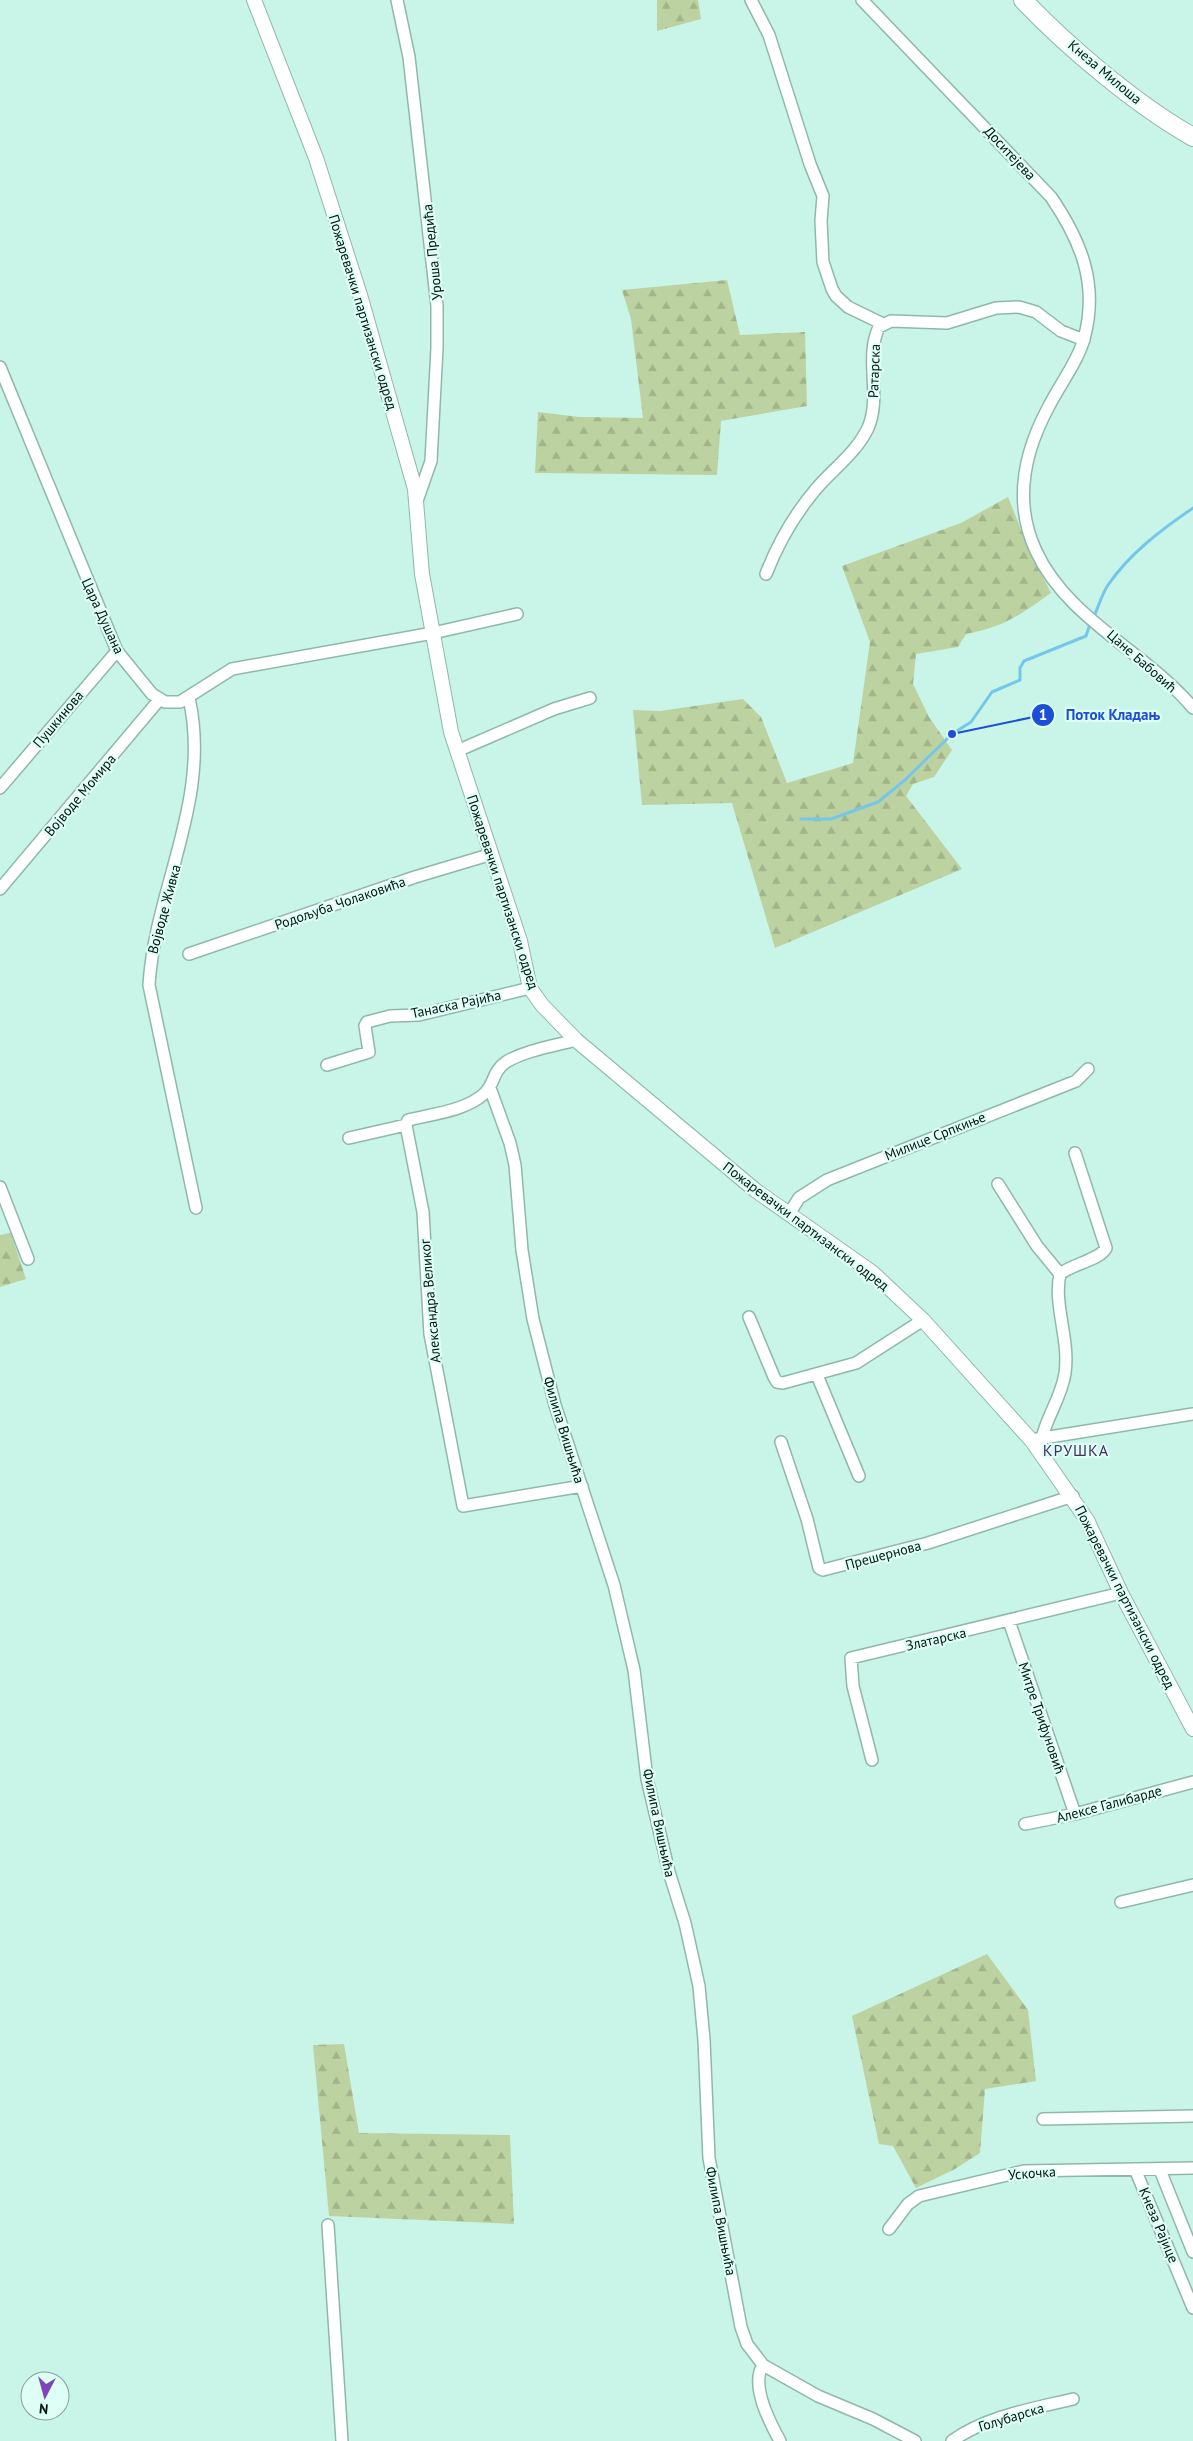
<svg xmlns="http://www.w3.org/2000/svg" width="1193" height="2441" viewBox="0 0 1193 2441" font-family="'PT Sans',sans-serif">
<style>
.forest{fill:url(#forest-firs)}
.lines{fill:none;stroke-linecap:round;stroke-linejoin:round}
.stream{stroke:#75c7ea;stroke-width:3}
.minor-casing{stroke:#8fb8ad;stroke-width:14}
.tertiary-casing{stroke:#8fb8ad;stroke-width:16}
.primary-casing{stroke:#8fb8ad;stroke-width:20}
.minor{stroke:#fff;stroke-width:11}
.tertiary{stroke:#fff;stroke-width:14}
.primary{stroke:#fff;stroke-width:18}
.labels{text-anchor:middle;stroke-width:4.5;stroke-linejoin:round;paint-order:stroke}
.street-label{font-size:14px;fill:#061612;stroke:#ddfff6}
.quarter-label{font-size:16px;letter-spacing:1px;fill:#482d67;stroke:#ddfff6}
.leader{fill:none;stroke:#1d4ed8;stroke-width:2}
.callout-dot{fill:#1d4ed8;stroke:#ddfff6;stroke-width:2}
.mark-label{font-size:15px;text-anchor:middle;font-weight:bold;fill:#fff}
.callout-label{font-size:15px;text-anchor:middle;font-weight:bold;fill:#1d4ed8;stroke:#ddfff6;stroke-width:4.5;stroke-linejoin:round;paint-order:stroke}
</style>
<defs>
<pattern id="forest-firs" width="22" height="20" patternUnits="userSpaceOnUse" patternTransform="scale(1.25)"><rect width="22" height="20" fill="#bdd2a1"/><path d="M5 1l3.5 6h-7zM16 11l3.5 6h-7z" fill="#a1b48a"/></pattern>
</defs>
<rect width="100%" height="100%" fill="#c9f4e8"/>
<path class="forest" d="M657 0H698L701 19 657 31Z
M727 280 740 335 805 332 807 406 721 421 717 475 535 473 538 412 579 417 643 418 631 319 622 290Z
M1008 497 1030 552 1051 593C1020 615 1004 627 966 634L958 647 916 654 913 684 929 717 952 750 934 777 913 784 906 796 962 869 775 948 732 803 642 805 633 710 660 711 743 699 761 717 787 783 853 763 870 642 842 566 961 523Z
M11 1233 26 1279 0 1287V1235Z
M987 1954 1028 2010 1036 2081 985 2089 980 2153 955 2169 916 2188 893 2146 879 2144 852 2016Z
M344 2044 359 2133 510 2135 514 2224 329 2216 313 2045Z"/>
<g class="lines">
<path class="stream" d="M1095 614C1099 605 1102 594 1108 585 1130 553 1161 530 1193 508
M801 819H831L878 802 905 780 952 734 971 722 992 692 1020 680V668L1024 661 1086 636 1089 627"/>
<defs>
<path id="minor" d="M397 0 409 57 437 306V348L431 461 417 501
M751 0 769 35 810 164 823 196 821 221 823 262 832 289 836 296 848 307 883 324
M862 0 1051 197C1081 241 1099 284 1084 339 1077 363 1060 384 1049 406 1024 452 1013 502 1036 551 1067 619 1146 652 1193 708
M0 367 117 651 152 694 165 702H180L232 669 433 633 517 614
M766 574C778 543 794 515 816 489 833 469 856 453 868 428 882 396 864 358 879 327L891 321 947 323 996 308 1019 307 1036 312 1061 331 1084 340
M189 698C212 799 155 888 149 985L196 1208
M457 751 554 709 590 698
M0 788 117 651
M0 889 159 700
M189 954 415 877 492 854
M576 1040C554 1046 526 1050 506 1062 492 1072 495 1083 485 1093 466 1111 432 1114 408 1120L406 1125 423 1212 430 1334 463 1506 582 1486
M327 1065 369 1052 365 1026 367 1022 390 1016 419 1015 530 988
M490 1088 510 1143 515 1165 522 1250 533 1319 555 1405 614 1585 634 1670 647 1779 669 1872 685 1923 699 1986 704 2040 709 2158 741 2327 747 2344 763 2365 818 2396 873 2419 915 2441
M349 1138 406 1125
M998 1184 1037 1246 1060 1274C1053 1304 1070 1340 1065 1373 1062 1396 1047 1416 1042 1438
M0 1187 28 1259
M789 1214 799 1198 827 1180 1076 1081 1088 1069
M1060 1274C1072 1264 1100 1260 1106 1248L1075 1153
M749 1317 774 1377 777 1382 783 1383 856 1363 923 1320
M817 1375 859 1476
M1037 1439 1193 1414
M781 1442 807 1519 819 1568 823 1570 928 1543 1073 1496
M1009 1621 1075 1814
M872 1760 853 1686 851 1658 1121 1593
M1025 1824 1075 1814 1193 1782
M1121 1902 1193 1885
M1043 2119 1193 2116
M1135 2169 1193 2308
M1160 2170 1193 2252
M328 2225 342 2441
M889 2229 908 2204 919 2196 1024 2171 1193 2168
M763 2365C750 2385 770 2423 780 2441
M952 2441C987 2416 1032 2409 1073 2399"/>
<path id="tertiary" d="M254 0 316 158 360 295 415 489 422 574 451 732 520 941 530 988 542 1005 576 1040 755 1190 873 1273 923 1320 1032 1441 1087 1520 1121 1593 1193 1729"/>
<path id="primary" d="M1023 0C1069 48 1135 104 1193 137"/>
</defs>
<use href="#minor" class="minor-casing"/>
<use href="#tertiary" class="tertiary-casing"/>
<use href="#primary" class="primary-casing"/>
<use href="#minor" class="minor"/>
<use href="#tertiary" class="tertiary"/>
<use href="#primary" class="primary"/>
</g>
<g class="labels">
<g class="street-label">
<text transform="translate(1105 72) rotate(40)" y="5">Кнеза Милоша</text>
<text transform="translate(1010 153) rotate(47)" y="5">Доситејева</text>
<text transform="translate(432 252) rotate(-96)" y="5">Уроша Предића</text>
<text transform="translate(363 312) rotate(73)" y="5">Пожаревачки партизански одред</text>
<text transform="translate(874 371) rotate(-88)" y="5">Ратарска</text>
<text transform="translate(103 616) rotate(65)" y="5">Цара Душана</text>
<text transform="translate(1142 661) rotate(41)" y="5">Цане Бабовић</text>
<text transform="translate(58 719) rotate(-50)" y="5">Пушкинова</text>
<text transform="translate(80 795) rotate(-50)" y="5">Војводе Момира</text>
<text transform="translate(503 892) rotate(72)" y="5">Пожаревачки партизански одред</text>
<text transform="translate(340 903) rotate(-19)" y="5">Родољуба Чолаковића</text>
<text transform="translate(164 909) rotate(-75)" y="5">Војводе Живка</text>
<text transform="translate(456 1004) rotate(-12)" y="5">Танаска Рајића</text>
<text transform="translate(935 1136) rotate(-22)" y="5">Милице Српкиње</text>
<text transform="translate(806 1226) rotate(37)" y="5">Пожаревачки партизански одред</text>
<text transform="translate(430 1301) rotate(-95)" y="5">Александра Великог</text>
<text transform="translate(564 1430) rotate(73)" y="5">Филипа Вишњића</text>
<text transform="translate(883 1555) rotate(-15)" y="5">Прешернова</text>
<text transform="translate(1125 1597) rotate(63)" y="5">Пожаревачки партизански одред</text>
<text transform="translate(936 1639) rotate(-13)" y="5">Златарска</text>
<text transform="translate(1042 1718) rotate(71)" y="5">Митре Трифуновић</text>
<text transform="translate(1109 1804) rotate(-15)" y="5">Алексе Галибарде</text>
<text transform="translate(659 1823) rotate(78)" y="5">Филипа Вишњића</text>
<text transform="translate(1032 2173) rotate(-4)" y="5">Ускочка</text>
<text transform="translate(721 2221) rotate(79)" y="5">Филипа Вишњића</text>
<text transform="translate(1159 2225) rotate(67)" y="5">Кнеза Рајице</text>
<text transform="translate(1011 2417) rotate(-17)" y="5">Голубарска</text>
</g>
<g class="quarter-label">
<text x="1076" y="1456">КРУШКА</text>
</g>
</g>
<path class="leader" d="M952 734L1043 715"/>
<g class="callout-dot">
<circle cx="952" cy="734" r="5"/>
<circle cx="1043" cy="715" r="12"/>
</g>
<g class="mark-label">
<text x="1043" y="720">1</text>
</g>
<g class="callout-label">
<text x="1113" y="720">Поток Кладањ</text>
</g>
<g transform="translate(45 2396) rotate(186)"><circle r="24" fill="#ddfff6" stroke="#87a29b"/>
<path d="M0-4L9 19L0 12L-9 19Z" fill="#7e45bb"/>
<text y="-8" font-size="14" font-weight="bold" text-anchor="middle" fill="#061612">N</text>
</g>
</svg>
